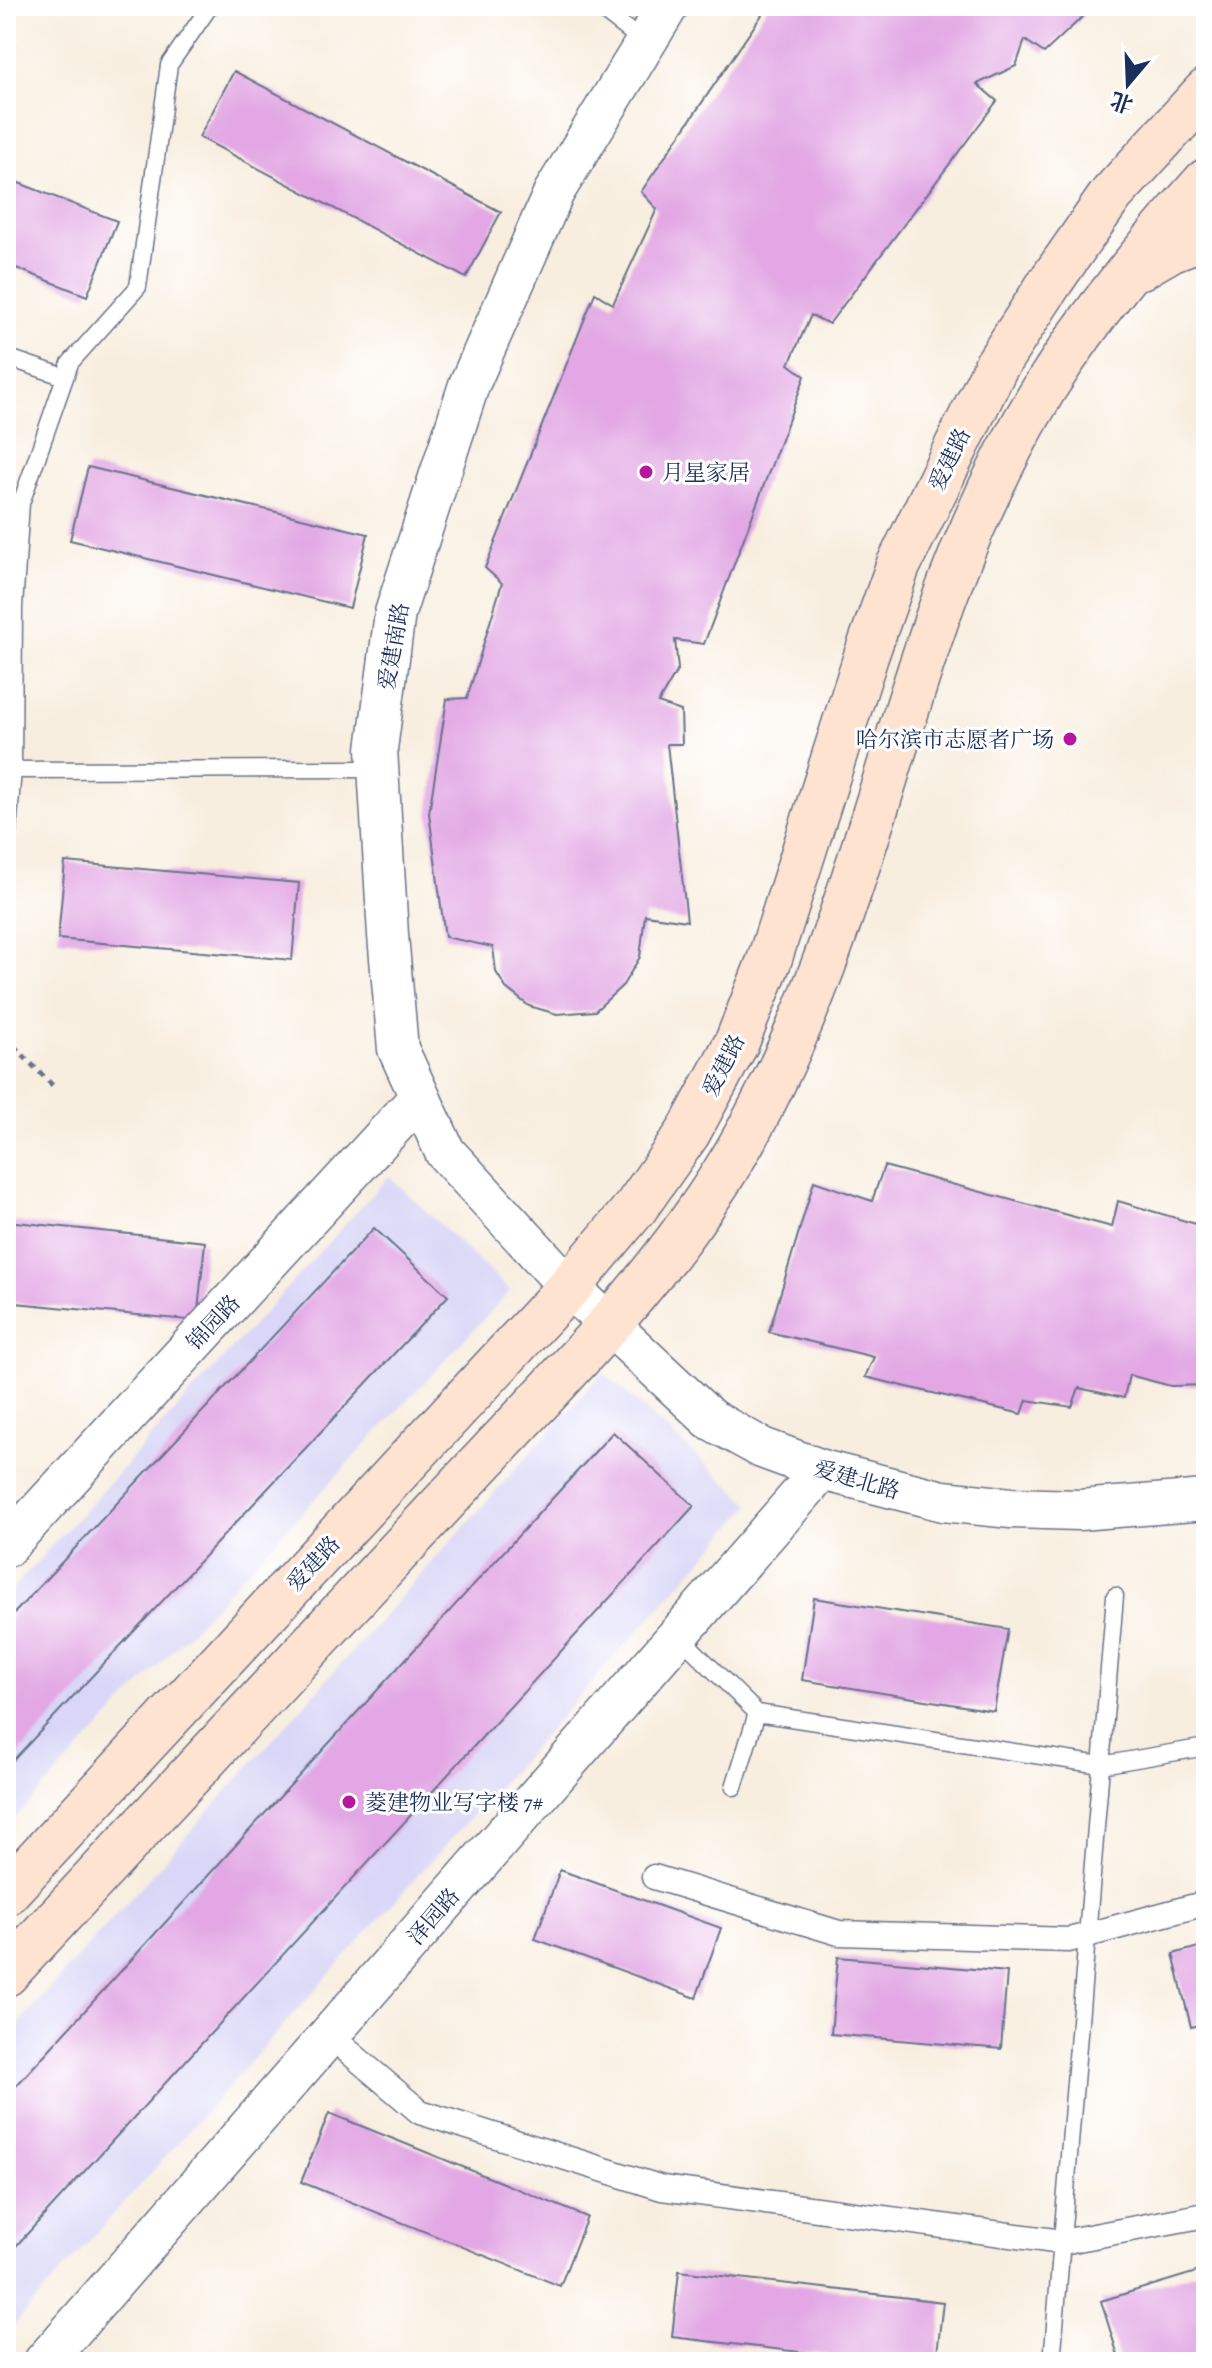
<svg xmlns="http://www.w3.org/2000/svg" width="1212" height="2368" viewBox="0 0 1212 2368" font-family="Alegreya,'Noto Serif SC',serif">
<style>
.built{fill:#d9d6f7}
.building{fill:#e2a7e4}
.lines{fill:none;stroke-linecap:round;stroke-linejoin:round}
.service-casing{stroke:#68728b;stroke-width:19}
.pedestrian-casing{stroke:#68728b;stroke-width:27}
.tertiary-casing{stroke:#68728b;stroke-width:43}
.secondary-casing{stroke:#68728b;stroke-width:47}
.path{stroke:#68728b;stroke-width:5;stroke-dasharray:6 6;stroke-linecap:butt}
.service{stroke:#fff;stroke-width:16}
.pedestrian{stroke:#fff;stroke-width:24}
.tertiary{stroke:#fff;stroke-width:40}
.secondary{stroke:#fee3d1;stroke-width:44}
.poi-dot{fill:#b5179e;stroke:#fff;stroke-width:3}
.labels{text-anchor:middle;stroke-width:6;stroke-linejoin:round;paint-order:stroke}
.street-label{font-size:22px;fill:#1b2f5e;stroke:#fff}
.poi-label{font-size:22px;fill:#1b2f5e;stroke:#fff;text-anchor:start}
</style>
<rect width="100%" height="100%" fill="#fff"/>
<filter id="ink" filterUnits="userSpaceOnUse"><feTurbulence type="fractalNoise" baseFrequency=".0125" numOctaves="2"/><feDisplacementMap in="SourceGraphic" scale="16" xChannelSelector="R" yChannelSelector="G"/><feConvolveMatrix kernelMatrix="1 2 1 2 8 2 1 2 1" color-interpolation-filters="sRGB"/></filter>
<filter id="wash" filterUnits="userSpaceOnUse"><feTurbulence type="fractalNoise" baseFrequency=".006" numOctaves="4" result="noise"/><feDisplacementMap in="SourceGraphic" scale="32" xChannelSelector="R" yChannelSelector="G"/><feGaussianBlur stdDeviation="1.8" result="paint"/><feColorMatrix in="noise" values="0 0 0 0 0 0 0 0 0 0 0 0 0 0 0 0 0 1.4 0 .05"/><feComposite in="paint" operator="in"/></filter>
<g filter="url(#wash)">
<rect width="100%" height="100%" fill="#f8eedf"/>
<path class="built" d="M389 1176 510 1291 6 1828V1596Z
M603 1372 751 1505 6 2334V2037Z"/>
<g id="blocks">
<path class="building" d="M768 6H1094L1044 53 1025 40 1016 66 977 84 997 101 829 324 811 315 789 364 805 376 704 644 675 640 678 669 658 703 681 711 682 744H667L687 921 645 915 640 957 623 985 595 1011 557 1014 529 1006 506 988 496 972 493 947 445 937 429 813 447 699 467 698 502 583 485 568 595 293 613 304 657 209 641 192Z
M234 71 501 212 466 278 199 137Z
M6 178 117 221 87 296 6 264Z
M88 467 368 534 350 608 70 540Z
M65 862 299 883 292 960 58 939Z
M884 1166 1112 1227 1118 1201 1206 1227V1385L1171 1386 1129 1375 1124 1398 1079 1388 1072 1407 1027 1400 1022 1414 865 1377 874 1357 769 1332 814 1181 872 1201Z
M6 1221 205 1242 197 1321 6 1302Z
M374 1228 448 1296 6 1768V1622Z
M613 1432 694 1506 6 2257V2097Z
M814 1598 1008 1629 994 1711 802 1680Z
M560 1870 721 1928 696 1998 535 1939Z
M1206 1945V2024L1191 2027 1173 1954Z
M838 1957 1007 1972 1001 2049 831 2034Z
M329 2113 587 2217 560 2286 301 2182Z
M1206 2269V2358L1192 2362H1120L1101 2301Z
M679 2271 943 2302 936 2362H887L672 2337Z"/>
</g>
</g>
<g filter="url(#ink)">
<use href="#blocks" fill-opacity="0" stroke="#68728b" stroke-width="2"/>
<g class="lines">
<defs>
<path id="service" d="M597 6 645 43
M6 357 65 377
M6 770 377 769
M6 854 13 770 14 607 21 503 70 363 138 287 169 65 210 6
M678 1635 757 1713 1101 1765 1206 1747
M734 1787 757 1713
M1052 2362 1115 1596"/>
<path id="pedestrian" d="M654 1877 839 1933 1069 1940 1206 1903
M329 2035 420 2112 662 2188 1062 2242 1206 2215"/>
<path id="tertiary" d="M668 6 554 192 469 385 395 613 377 749 388 935 398 1049 445 1152 569 1287 710 1419 762 1448 822 1470 943 1501 1011 1508 1079 1510 1206 1500
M6 1547 420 1097
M44 2362 822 1470"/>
<path id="secondary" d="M1141 267 1172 249 1206 236
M6 1893 569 1287 636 1207 688 1133 737 1042 769 961 866 656 898 566 996 366 1049 284 1111 195 1206 91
M6 1974C153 1815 300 1657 448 1498 549 1389 660 1282 736 1153 826 1000 868 826 923 660 953 567 993 472 1044 389 1091 314 1147 247 1206 181"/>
</defs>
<use href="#service" class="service-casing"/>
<use href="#pedestrian" class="pedestrian-casing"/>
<use href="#tertiary" class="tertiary-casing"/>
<use href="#secondary" class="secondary-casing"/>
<path class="path" d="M6 1038 56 1089"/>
<use href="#service" class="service"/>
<use href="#pedestrian" class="pedestrian"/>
<use href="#tertiary" class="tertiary"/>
<use href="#secondary" class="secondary"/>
</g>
</g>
<g class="poi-dot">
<circle cx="646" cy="472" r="8"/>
<circle cx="1070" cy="739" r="8"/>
<circle cx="349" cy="1802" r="8"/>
</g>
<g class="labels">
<g class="street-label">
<text transform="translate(949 459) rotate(-64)" y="8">爱建路</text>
<text transform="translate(393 646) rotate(-80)" y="8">爱建南路</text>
<text transform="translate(723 1065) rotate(-63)" y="8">爱建路</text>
<text transform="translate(213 1322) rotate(-47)" y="8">锦园路</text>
<text transform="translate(857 1479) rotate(16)" y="8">爱建北路</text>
<text transform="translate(313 1563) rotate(-47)" y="8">爱建路</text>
<text transform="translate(433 1916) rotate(-49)" y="8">泽园路</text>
</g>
<g class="poi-label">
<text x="662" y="480">月星家居</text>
<text x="1054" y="747" text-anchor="end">哈尔滨市志愿者广场</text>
<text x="365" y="1810">菱建物业写字楼 7#</text>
</g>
</g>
<rect width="1212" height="2368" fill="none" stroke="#fff" stroke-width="32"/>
<g transform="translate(1128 84) rotate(199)" stroke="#ffffff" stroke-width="6" paint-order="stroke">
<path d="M0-6L14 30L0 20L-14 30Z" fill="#1b2f5e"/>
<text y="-12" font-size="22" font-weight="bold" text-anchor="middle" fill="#1b2f5e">北</text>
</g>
</svg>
